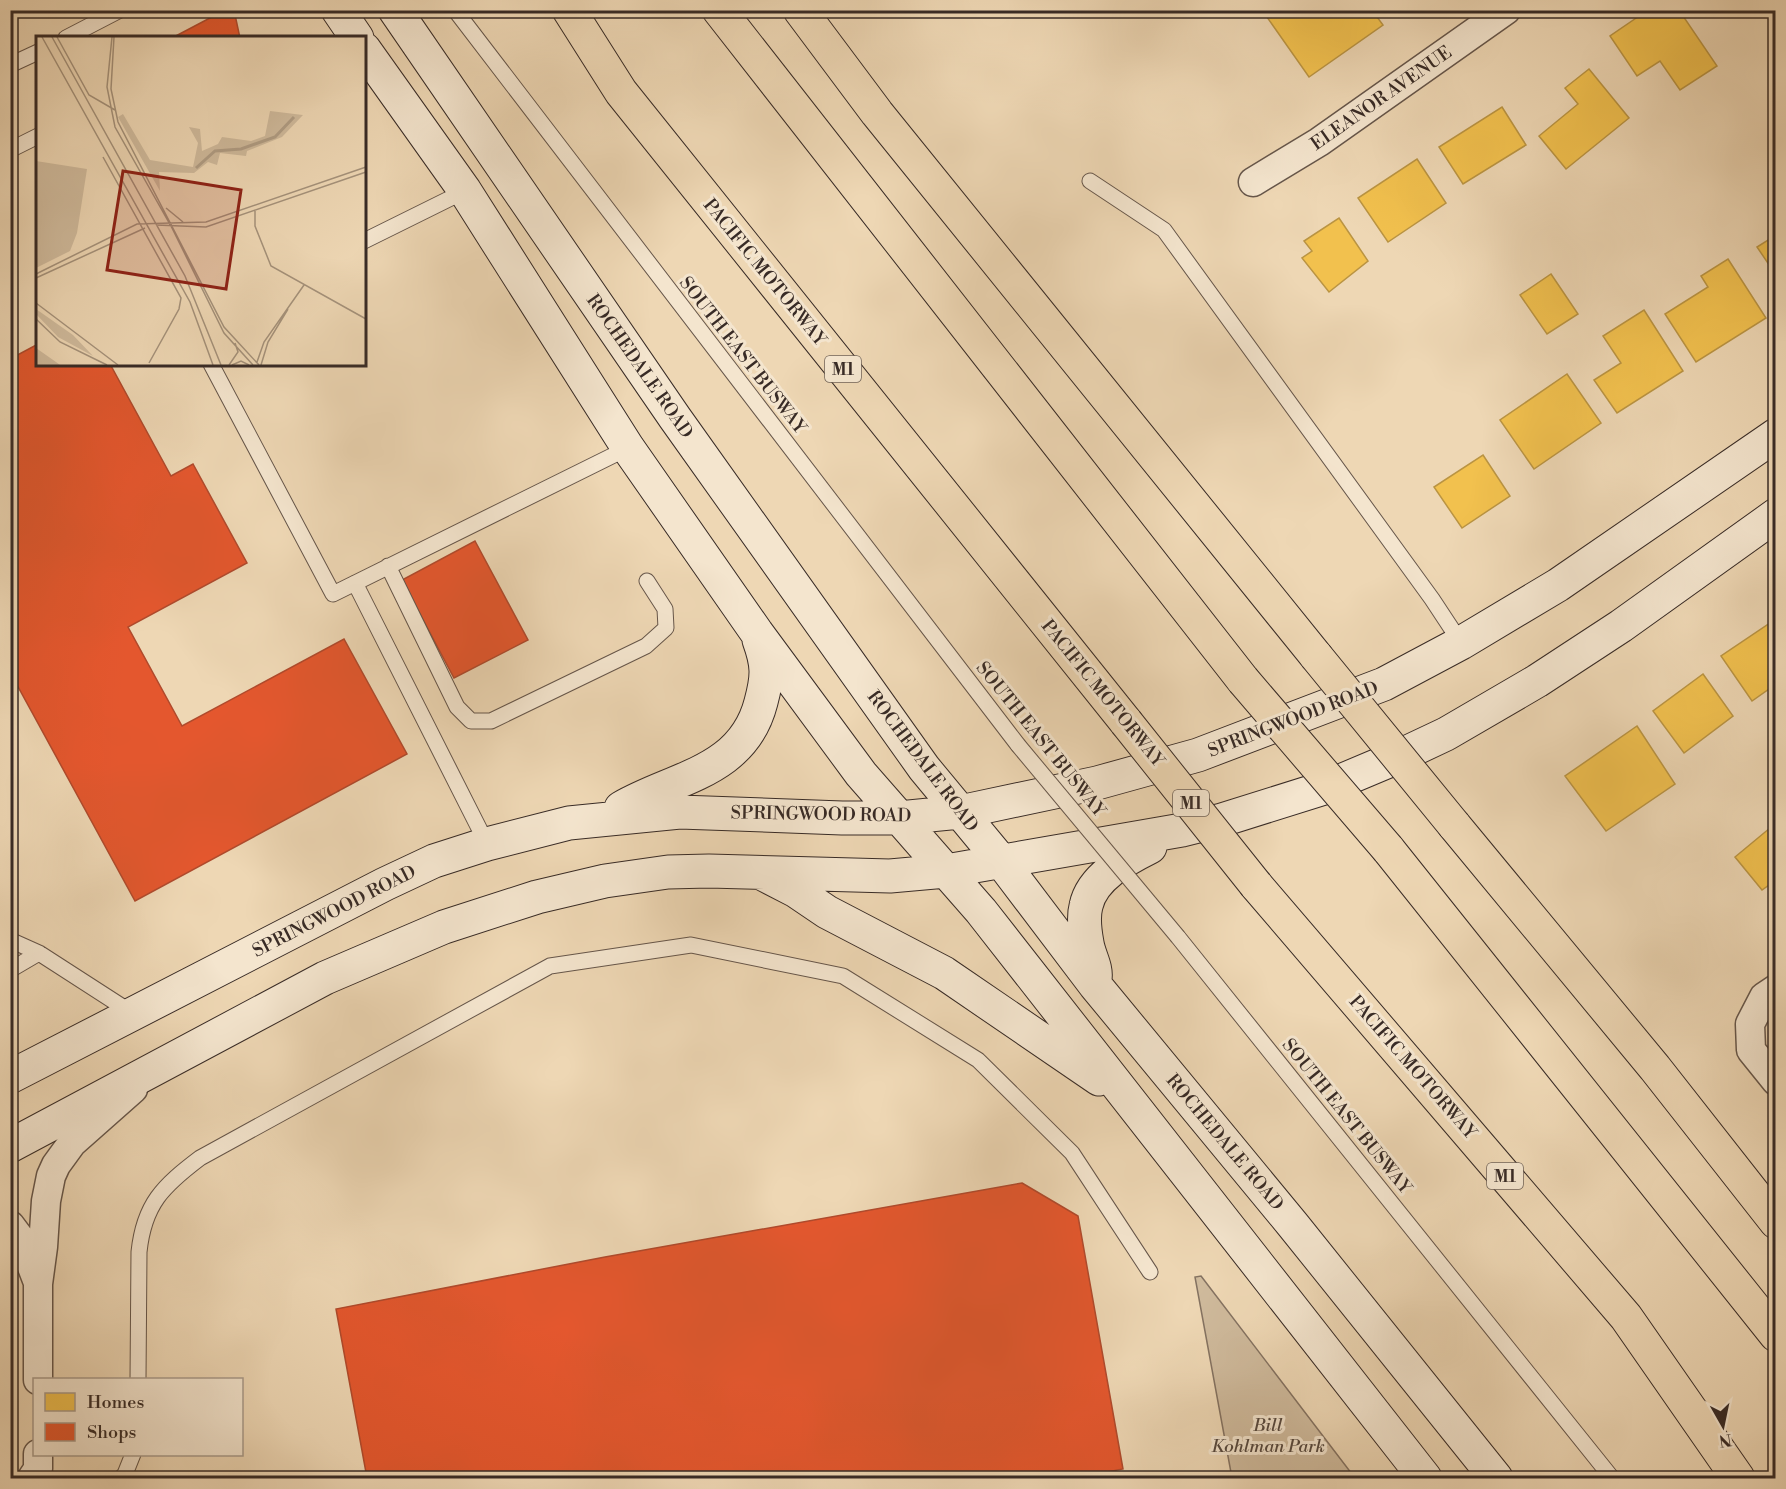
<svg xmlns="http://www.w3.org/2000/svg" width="1786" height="1489" viewBox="0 0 1786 1489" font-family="'Libre Bodoni',serif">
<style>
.green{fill:#cfba9c;stroke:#847261;stroke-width:1.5}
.homes{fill:#f2c14e;stroke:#ba9442;stroke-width:1.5}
.shops{fill:#e4572e;stroke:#b04a2c;stroke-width:1.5}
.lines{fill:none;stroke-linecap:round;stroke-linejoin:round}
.lane-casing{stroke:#66564a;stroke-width:17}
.street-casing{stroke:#66564a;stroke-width:31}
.secondary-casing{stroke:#382b26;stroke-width:35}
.highway-casing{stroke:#382b26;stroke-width:35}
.lane{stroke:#f4e5ce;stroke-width:15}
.street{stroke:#f4e5ce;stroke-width:28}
.secondary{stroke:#f4e5ce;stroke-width:33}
.highway{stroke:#eed7b4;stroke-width:33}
.lane-bridge-casing{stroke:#66564a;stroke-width:17;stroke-linecap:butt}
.highway-bridge-casing{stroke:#382b26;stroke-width:35;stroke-linecap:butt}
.lane-bridge{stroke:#f4e5ce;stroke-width:15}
.highway-bridge{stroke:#eed7b4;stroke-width:33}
.labels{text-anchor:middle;stroke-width:6;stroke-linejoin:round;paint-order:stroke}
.shield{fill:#f4e5ce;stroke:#706358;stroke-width:1.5}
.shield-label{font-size:16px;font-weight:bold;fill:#382b26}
.street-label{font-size:18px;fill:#382b26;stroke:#f4e5ce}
.park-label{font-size:18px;font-style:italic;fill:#56483e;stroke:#f4e5ce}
.inset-river{fill:none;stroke:#b09d84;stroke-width:3}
.inset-road{fill:none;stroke:#a5927b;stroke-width:1.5}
.view{fill:#8f2418;fill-opacity:0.15;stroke:#8f2418;stroke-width:3}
.inset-edge{fill:none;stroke:#382b26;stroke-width:3}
</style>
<rect width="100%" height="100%" fill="#eed7b4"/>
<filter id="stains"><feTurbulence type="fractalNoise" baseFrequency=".00333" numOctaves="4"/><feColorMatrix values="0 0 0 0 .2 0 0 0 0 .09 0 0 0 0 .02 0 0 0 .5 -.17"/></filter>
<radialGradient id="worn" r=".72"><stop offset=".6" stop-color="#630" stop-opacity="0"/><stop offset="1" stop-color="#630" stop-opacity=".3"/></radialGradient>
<path class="green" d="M1201 1276 1355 1478H1232L1195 1277Z"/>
<path class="homes" d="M1262 10H1372L1383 25 1309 77Z
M1648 10H1679L1717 66 1680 90 1660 61 1637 76 1610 36Z
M1589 69 1629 118 1566 169 1539 136 1578 104 1565 88Z
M1502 107 1526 145 1463 184 1439 147Z
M1417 159 1446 203 1388 242 1358 198Z
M1339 218 1368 261 1329 292 1302 258 1312 251 1304 241Z
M1776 235V275L1757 247Z
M1728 259 1766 318 1696 362 1665 314 1708 287 1701 276Z
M1551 274 1578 314 1547 334 1520 295Z
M1644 310 1683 371 1617 413 1594 380 1621 363 1603 336Z
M1567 374 1601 423 1534 469 1500 420Z
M1483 455 1510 496 1462 528 1434 487Z
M1776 619V684L1752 701 1721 656Z
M1703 674 1733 716 1684 753 1653 711Z
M1637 726 1675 784 1606 831 1565 776Z
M1776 823V880L1762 890 1735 857Z"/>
<path class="shops" d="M225 10H234L240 38H172Z
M38 344V364H110L171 476 193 464 247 563 128 627 182 726 344 639 407 754 135 901 10 672V359Z
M475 541 528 640 454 678 402 580Z
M1022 1183 1078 1216 1123 1469 1075 1478H367L336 1309 605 1257Z"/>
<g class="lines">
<defs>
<path id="lane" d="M455 10 1018 745
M66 38 120 10
M10 65 38 52
M10 150 38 136
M1090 181 1164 230 1432 599 1461 643
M364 241 465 191
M211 364 333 594 628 448
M388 566 457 707 471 721H491L646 646 666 628 665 609 647 581
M355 583 487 844
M1178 937 1612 1478
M10 940 39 953 132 1013
M10 970 39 953
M138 1380 139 1252C144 1204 163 1186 200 1158L550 966 691 945 843 976 978 1060 1072 1153 1150 1272
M121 1478 125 1474 133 1454"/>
<path id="street" d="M1253 182 1319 142 1506 10
M1776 989 1764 997 1750 1024 1751 1050 1776 1081
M10 1225 22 1241 37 1280
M38 1380V1284L43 1247 46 1201 51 1176 56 1165 72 1143 133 1089
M32 1478 38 1469V1454"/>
<path id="secondary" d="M338 10 357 38
M395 10 675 418 924 768 1001 861 1095 985 1293 1225 1496 1478
M364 49 465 191 628 448 757 633 861 774 981 911 1425 1478
M621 808C674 777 743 773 761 702 768 676 768 665 759 640
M765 875 796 891 827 912 944 973 1099 1079
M1095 979C1097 967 1089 956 1087 943 1085 932 1083 917 1086 906 1092 877 1126 859 1150 847
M10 1077 385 884 434 861 487 844 569 823 680 812 842 818H899L960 812 1097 783 1198 755 1384 684 1461 643 1558 585 1776 435
M10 1146 325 978 444 927 537 897 605 881 668 872 709 871 890 876 946 871 1182 830 1222 820 1324 788 1393 759 1446 734 1537 681 1621 626 1776 515"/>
<path id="highway" d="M569 10 621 92 1126 722
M719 10 1243 680
M800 10 877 113 1316 656
M1454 825 1655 1068 1776 1222
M1388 849 1776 1335
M1256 885 1626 1317 1738 1478"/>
</defs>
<use href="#lane" class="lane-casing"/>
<use href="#street" class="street-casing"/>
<use href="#secondary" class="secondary-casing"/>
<use href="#highway" class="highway-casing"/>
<use href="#lane" class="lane"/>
<use href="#street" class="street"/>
<use href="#secondary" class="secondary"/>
<use href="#highway" class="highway"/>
<defs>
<path id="lane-bridge" d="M1018 745 1178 937"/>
<path id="highway-bridge" d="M1316 656 1454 825
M1243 680 1388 849
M1126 722 1256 885"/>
</defs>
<use href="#lane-bridge" class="lane-bridge-casing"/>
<use href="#highway-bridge" class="highway-bridge-casing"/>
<use href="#lane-bridge" class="lane-bridge"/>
<use href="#highway-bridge" class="highway-bridge"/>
</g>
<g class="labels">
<g class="shield">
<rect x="825" y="356" width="36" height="26" rx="4.5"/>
<rect x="1173" y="790" width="36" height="26" rx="4.5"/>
<rect x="1487" y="1163" width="36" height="26" rx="4.5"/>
</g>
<g class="shield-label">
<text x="843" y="375">M1</text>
<text x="1191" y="809">M1</text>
<text x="1505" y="1182">M1</text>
</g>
<g class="street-label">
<text transform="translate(1381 98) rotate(-35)" y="6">ELEANOR AVENUE</text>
<text transform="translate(765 272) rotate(51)" y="6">PACIFIC MOTORWAY</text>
<text transform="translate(743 355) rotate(52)" y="6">SOUTH EAST BUSWAY</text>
<text transform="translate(640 366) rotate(55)" y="6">ROCHEDALE ROAD</text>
<text transform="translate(1103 693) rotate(51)" y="6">PACIFIC MOTORWAY</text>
<text transform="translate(1293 719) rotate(-21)" y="6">SPRINGWOOD ROAD</text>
<text transform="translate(1041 739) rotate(51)" y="6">SOUTH EAST BUSWAY</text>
<text transform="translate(923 761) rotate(53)" y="6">ROCHEDALE ROAD</text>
<text transform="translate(821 814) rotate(1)" y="6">SPRINGWOOD ROAD</text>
<text transform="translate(334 911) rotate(-27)" y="6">SPRINGWOOD ROAD</text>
<text transform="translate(1413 1067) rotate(49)" y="6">PACIFIC MOTORWAY</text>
<text transform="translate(1347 1116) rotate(51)" y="6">SOUTH EAST BUSWAY</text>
<text transform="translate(1225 1142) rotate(50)" y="6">ROCHEDALE ROAD</text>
</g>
<g class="park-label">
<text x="1268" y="1431">Bill<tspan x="1268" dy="21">Kohlman Park</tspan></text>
</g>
</g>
<g transform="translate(36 36)">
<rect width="330" height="330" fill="#eed7b4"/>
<path d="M234 75 267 79 246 101 211 115 210 120 184 117 181 129 172 126 158 137 123 136 124 155 82 81 87 78 114 124 157 131 162 107 153 91 164 93 166 115 182 108 186 101 215 105 229 100ZM0 125 51 133 41 197 34 215 0 232ZM0 273 37 299 57 320 22 301 0 278ZM0 312 20 326 24 329H0Z" fill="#cfba9c"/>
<path class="inset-river" d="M160 132 179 115 205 113 239 101 258 81"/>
<path class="inset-road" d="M6 1 154 266 177 329M16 1 149 240 185 329M21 1 53 59 79 74M76 1 71 51 79 91 136 192 188 297 217 329M78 1 75 53 82 86 188 291 223 329M67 121 145 262 143 273 113 327M130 172 147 186M219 175V190L235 230 330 283M120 189 170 191 330 136M0 238 101 188 170 186 330 131M0 242 109 192M0 267 82 329M0 283 24 306 71 329M221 326 228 306 268 249M193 329 202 316 199 307M196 329 205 325 213 329M225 329 232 306 252 273"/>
<path class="view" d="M87 135 205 154 190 253 71 234Z"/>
<rect width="330" height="330" class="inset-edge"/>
</g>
<rect width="1786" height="1489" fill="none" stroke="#eed7b4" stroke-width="36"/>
<rect x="12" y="12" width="1762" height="1465" fill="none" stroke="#382b26" stroke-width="3"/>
<rect x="18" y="18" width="1750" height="1453" fill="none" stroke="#382b26" stroke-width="1.5"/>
<rect x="33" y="1378" width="210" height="78" fill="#f4e5ce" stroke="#a99b8b" stroke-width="1.5"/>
<rect x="45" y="1393" width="30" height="18" fill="#f2c14e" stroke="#a99b8b" stroke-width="1.5"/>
<text x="87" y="1408" font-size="18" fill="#382b26">Homes</text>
<rect x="45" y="1423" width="30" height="18" fill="#e4572e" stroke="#a99b8b" stroke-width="1.5"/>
<text x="87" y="1438" font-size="18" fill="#382b26">Shops</text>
<g transform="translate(1723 1426) rotate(171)" stroke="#f4e5ce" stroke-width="4.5" paint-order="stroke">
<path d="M0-4.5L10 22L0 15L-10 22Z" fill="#382b26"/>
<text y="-9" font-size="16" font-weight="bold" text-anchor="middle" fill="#382b26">N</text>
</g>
<rect width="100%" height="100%" filter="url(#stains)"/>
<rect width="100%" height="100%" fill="url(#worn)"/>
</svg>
